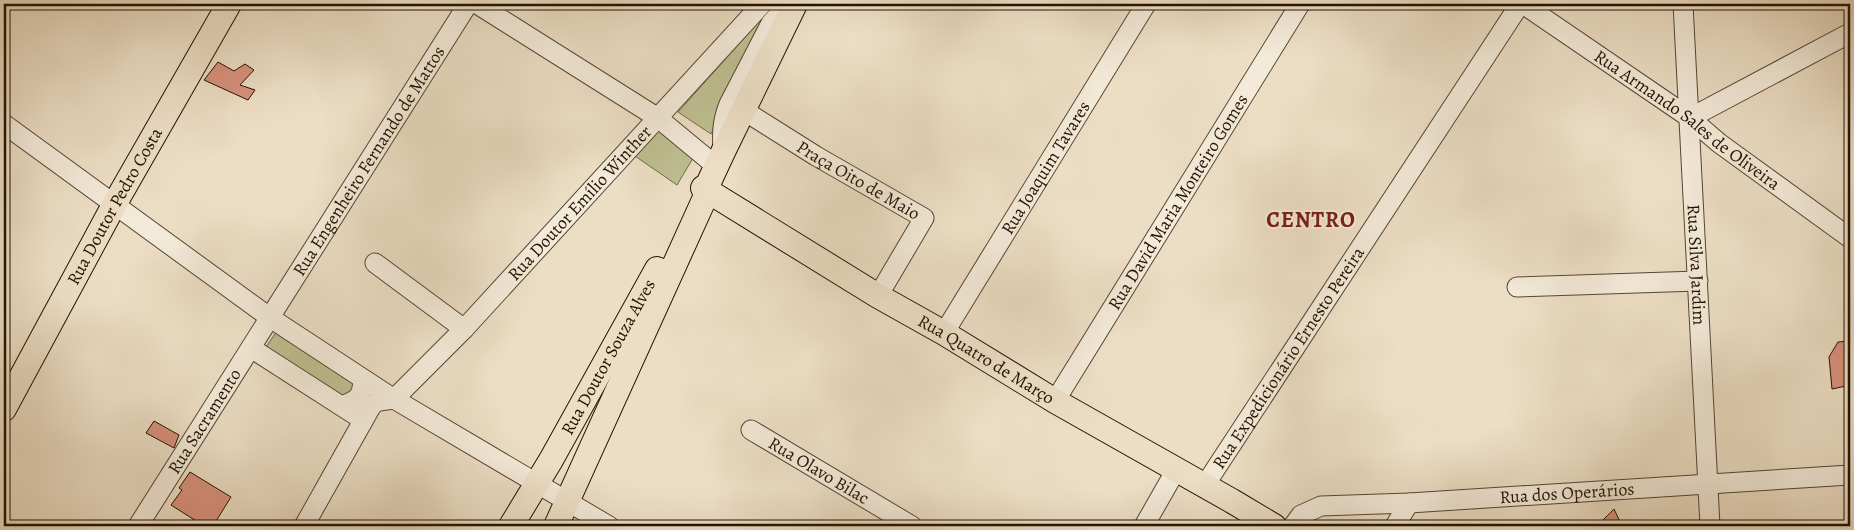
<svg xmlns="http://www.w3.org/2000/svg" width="1854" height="530" viewBox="0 0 1854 530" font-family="Alegreya,serif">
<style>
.green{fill:#bebf90;stroke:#706948}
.building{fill:#d8927d;stroke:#221301}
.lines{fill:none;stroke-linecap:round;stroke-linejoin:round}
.minor-casing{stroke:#544632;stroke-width:21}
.major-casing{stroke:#221301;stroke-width:26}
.minor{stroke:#f3ead9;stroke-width:19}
.major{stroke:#ecdec5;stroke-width:24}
.labels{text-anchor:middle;stroke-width:4;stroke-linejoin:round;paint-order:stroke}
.street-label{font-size:18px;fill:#221301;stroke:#f3ead9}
.district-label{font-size:22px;font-weight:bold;letter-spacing:1px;fill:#7a1f14;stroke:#f3ead9}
</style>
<rect width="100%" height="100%" fill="#ecdec5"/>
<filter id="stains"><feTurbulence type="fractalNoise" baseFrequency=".004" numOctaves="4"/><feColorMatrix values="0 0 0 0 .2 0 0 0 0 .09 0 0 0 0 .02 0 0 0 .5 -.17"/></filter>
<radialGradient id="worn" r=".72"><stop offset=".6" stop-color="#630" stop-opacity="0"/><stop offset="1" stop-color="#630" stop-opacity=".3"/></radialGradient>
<path class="green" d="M766 14 711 134 678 112Z
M662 125 696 153 677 185 635 156Z
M279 328 358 380 346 399 266 347Z"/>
<path class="building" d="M218 62 234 71 245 64 254 70 240 85 255 90 248 100 204 80Z
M1850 341V359H1846V386L1832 389 1829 357 1838 342Z
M154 421 179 435 174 448 146 433Z
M190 472 231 497 213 526H204L171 505 182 490 179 488Z
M1614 509 1622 526H1597Z"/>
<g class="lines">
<defs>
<g id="minor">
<path d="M477 4 658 118 716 166"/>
<path id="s1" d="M1523 4 1690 118 1719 143 1850 238"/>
<path id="s2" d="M1683 4 1710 526"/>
<path id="s3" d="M743 110 816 156 924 218 878 296"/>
<path d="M1690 118 1850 33"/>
<path d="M4 124 269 317 394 399 609 526"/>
<path d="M723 152C722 134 722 121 729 104L771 23 780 13 793 4"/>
<path d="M375 263 464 329"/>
<path d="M1517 287 1698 281"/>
<path id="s4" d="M944 333 1146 4"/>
<path d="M251 348 363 420"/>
<path id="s5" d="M394 399 464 329 762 4"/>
<path id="s6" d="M1055 401 1300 4"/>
<path d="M342 406C359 399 362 397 363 379"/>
<path id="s7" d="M751 430 912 526"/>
<path id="s8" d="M1205 485 1520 4"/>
<path id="s9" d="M138 526 468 4"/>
<path d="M304 526 372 405 379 401 394 399"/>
<path d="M1144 526 1176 470"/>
<path id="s10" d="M1293 526 1301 515 1321 506 1409 503 1850 475"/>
<path d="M1395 526 1409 503"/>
</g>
<g id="major">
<path id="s11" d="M703 188 878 296 944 333 1055 401 1232 501 1274 526"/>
<path id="s12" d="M4 409 114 205 229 4"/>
<path id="s13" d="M511 526 551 460 657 269"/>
<path d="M556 526 708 191 709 182 723 152 795 4"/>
</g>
</defs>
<use href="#minor" class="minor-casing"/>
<use href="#major" class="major-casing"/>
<use href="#minor" class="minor"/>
<use href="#major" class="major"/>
</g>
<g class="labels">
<g class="street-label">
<text dy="6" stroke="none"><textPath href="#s1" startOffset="201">Rua Armando Sales de Oliveira</textPath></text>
<text dy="6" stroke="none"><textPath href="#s9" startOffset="432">Rua Engenheiro Fernando de Mattos</textPath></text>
<text dy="6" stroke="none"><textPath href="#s4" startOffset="194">Rua Joaquim Tavares</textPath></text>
<text dy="6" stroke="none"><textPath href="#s3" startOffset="135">Praça Oito de Maio</textPath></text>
<text dy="6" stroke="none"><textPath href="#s6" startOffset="234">Rua David Maria Monteiro Gomes</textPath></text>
<text dy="6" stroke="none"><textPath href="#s5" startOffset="270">Rua Doutor Emílio Winther</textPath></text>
<text dy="6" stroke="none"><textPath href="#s12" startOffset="231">Rua Doutor Pedro Costa</textPath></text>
<text dy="6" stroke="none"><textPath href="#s2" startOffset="261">Rua Silva Jardim</textPath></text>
<text dy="6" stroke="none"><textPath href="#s8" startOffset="152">Rua Expedicionário Ernesto Pereira</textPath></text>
<text dy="6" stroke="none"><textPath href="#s13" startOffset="195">Rua Doutor Souza Alves</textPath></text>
<text dy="6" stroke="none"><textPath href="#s11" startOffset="331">Rua Quatro de Março</textPath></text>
<text dy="6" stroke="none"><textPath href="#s9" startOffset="124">Rua Sacramento</textPath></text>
<text dy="6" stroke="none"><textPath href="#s7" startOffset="79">Rua Olavo Bilac</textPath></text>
<text dy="6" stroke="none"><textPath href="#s10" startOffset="282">Rua dos Operários</textPath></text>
</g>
<g class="district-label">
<text x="1311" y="227">CENTRO</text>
</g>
</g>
<rect width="1854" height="530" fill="none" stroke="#ecdec5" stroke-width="20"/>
<rect x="5" y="5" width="1844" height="520" fill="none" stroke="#221301" stroke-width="2.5"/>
<rect x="10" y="10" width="1834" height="510" fill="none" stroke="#221301"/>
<rect width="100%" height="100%" filter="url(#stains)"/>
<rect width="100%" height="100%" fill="url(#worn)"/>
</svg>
